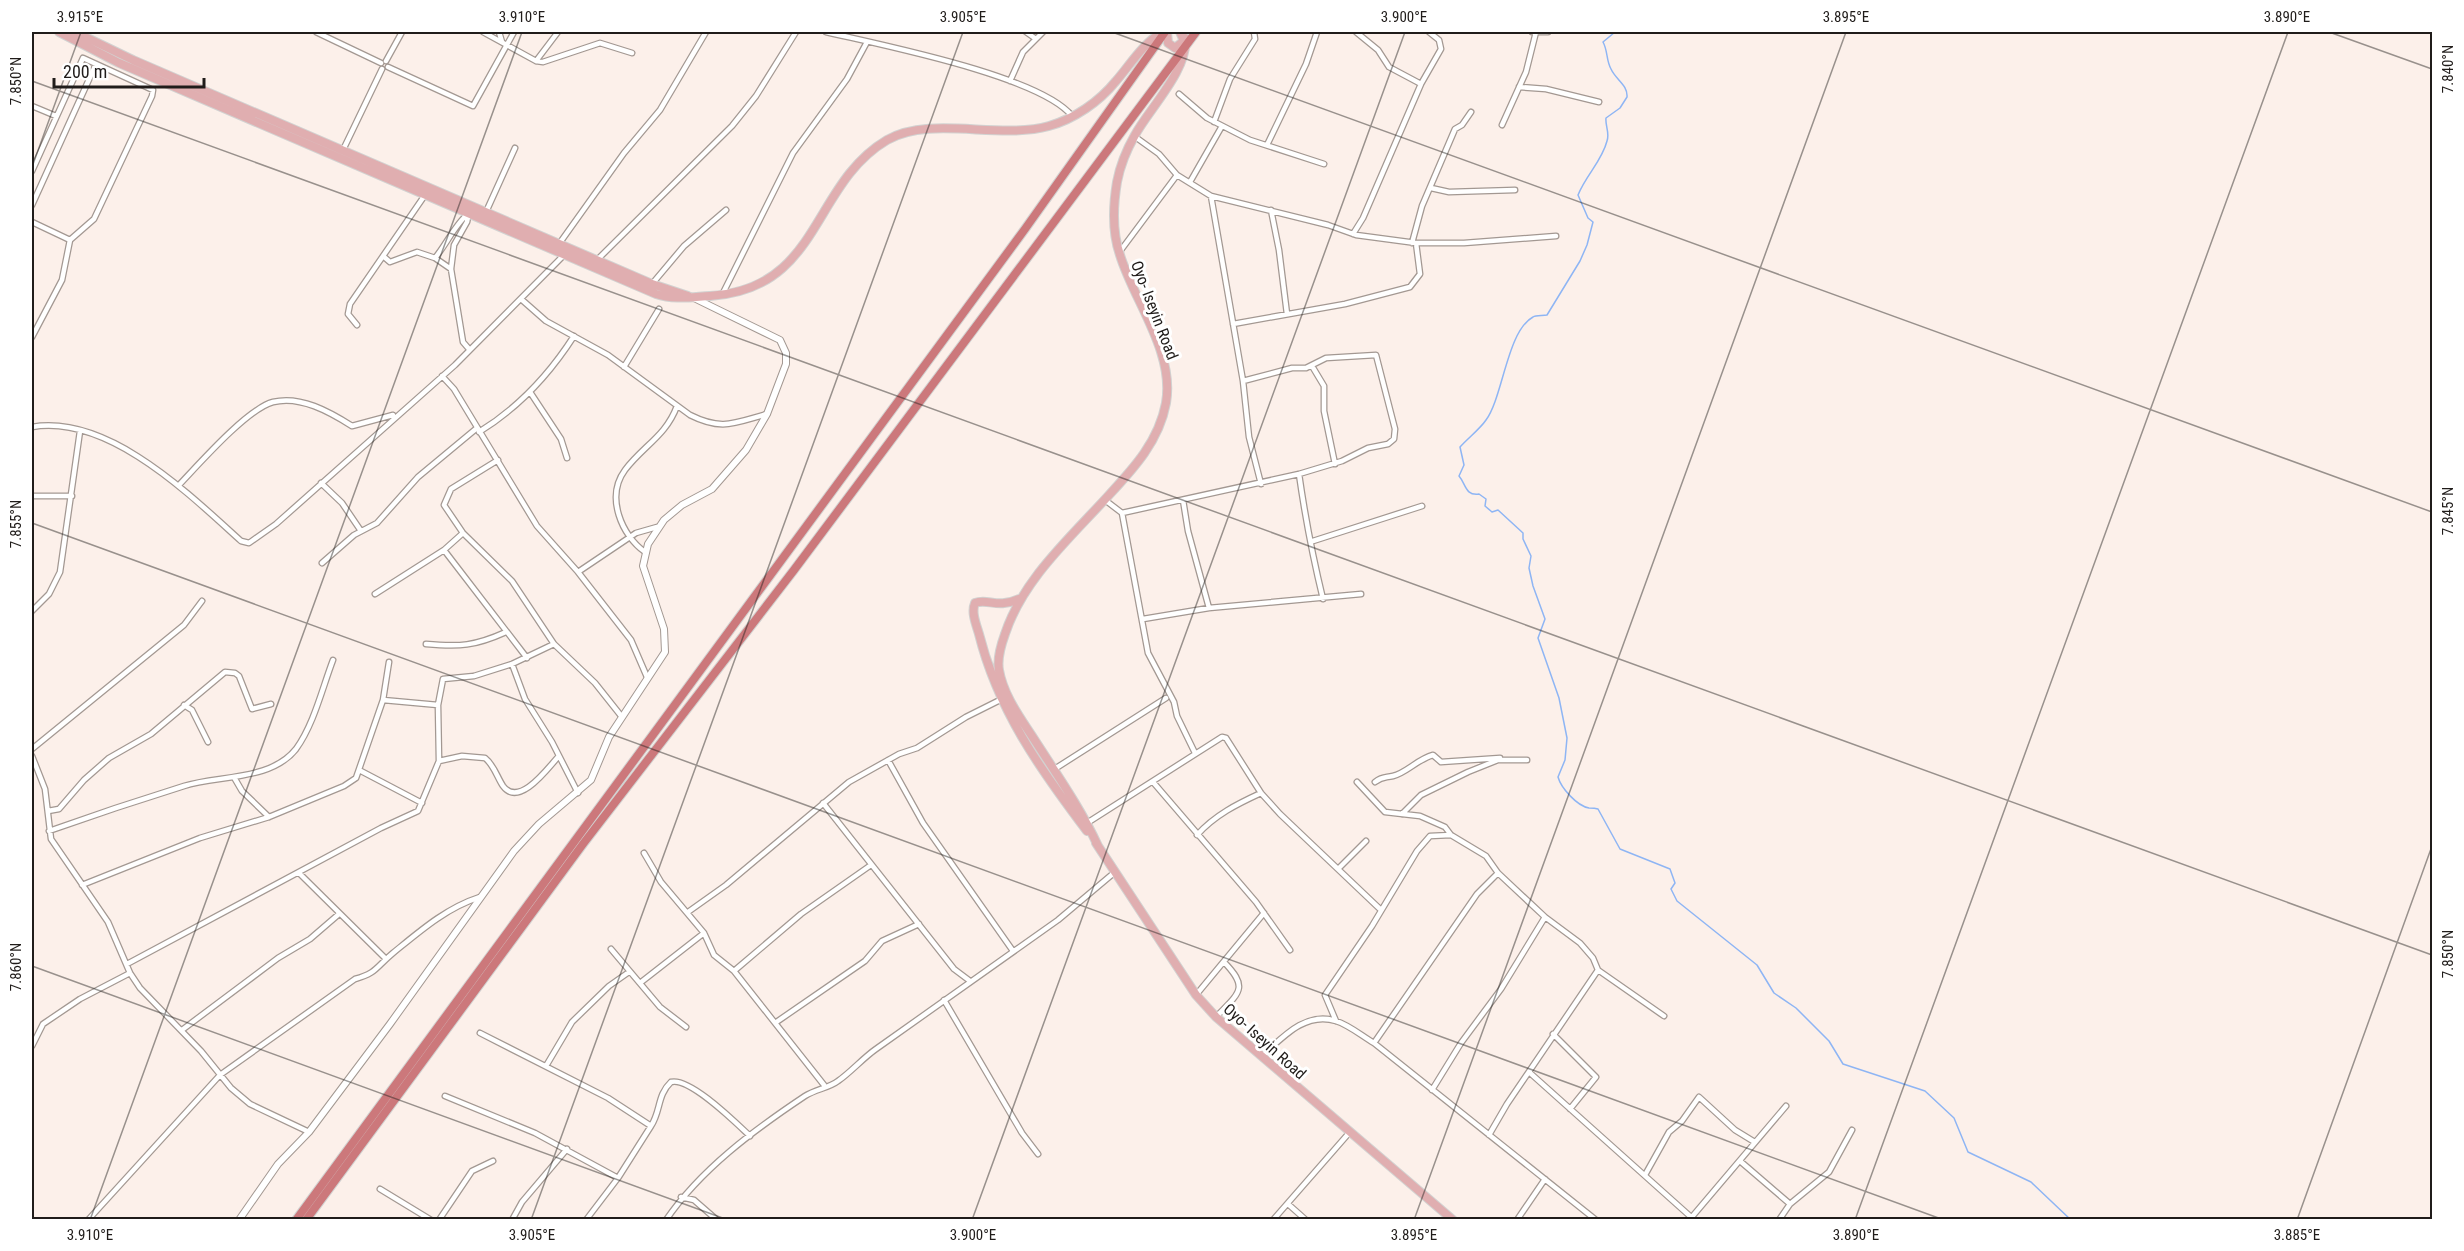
<svg xmlns="http://www.w3.org/2000/svg" width="2464" height="1251" viewBox="0 0 2464 1251" font-family="'Roboto Condensed',sans-serif">
<style>
.lines{fill:none;stroke-linecap:round;stroke-linejoin:round}
.stream{stroke:#8eb5f4;stroke-width:1.5}
.minor-casing{stroke:#a39892;stroke-width:7}
.tertiary-casing{stroke:#a39892;stroke-width:8}
.primary-casing{stroke:#d2d2d1;stroke-width:10}
.motorway-casing{stroke:#d2d2d1;stroke-width:10}
.minor{stroke:#fff;stroke-width:4.5}
.tertiary{stroke:#fff;stroke-width:6}
.primary{stroke:#e0aeb0;stroke-width:8}
.motorway{stroke:#cc787b;stroke-width:8}
.ticks{fill:none;stroke:#201c1a;stroke-width:1.5;stroke-opacity:0.45}
.labels{text-anchor:middle;stroke-width:6;stroke-linejoin:round;paint-order:stroke}
.street-label{font-size:16px;fill:#201c1a;stroke:#fff}
.neatline{fill:none;stroke:#201c1a;stroke-width:2}
.ticks-label{font-size:15px;text-anchor:middle;fill:#201c1a}
</style>
<rect width="100%" height="100%" fill="#fcf0ea"/>
<g class="lines">
<path class="stream" d="M1615 32 1603 42C1608 51 1606 60 1611 69 1616 80 1628 85 1627 97L1620 108 1606 118C1605 126 1610 133 1607 141 1602 161 1586 175 1578 195L1588 218 1593 222 1587 245 1580 261 1547 315C1543 316 1536 315 1533 317 1507 331 1503 397 1486 420 1480 429 1468 438 1460 447L1464 465 1459 476C1466 484 1465 496 1479 494L1486 499 1485 506 1492 512 1498 510 1523 533V539L1531 556 1529 568 1533 586 1545 619 1538 638 1559 698 1567 738 1565 760 1558 777C1561 788 1577 806 1589 808 1592 808 1595 808 1598 809L1620 849 1670 869 1675 883 1671 889 1677 901 1757 965 1774 993 1796 1008 1829 1041 1843 1064 1925 1091 1954 1118 1968 1152 2031 1182 2071 1220"/>
<defs>
<path id="minor" d="M316 32 381 63
M483 32 536 61 543 62 600 43 632 53
M499 32 502 42
M826 32C881 45 1040 76 1072 116
M1026 32 1036 39
M1356 32 1378 50 1389 67 1421 84
M1532 32H1548
M386 61 402 32
M536 61 558 32
M388 67 473 106 514 32
M1010 81 1023 52 1043 32
M1519 87 1546 89 1599 102
M1179 94 1207 118 1250 140 1324 164
M32 106 56 116
M1214 122 1230 79 1255 39 1254 32
M1502 125 1526 72 1536 32
M1134 136 1159 154 1177 175 1211 196 1328 225 1356 235 1416 243H1464L1556 236
M1267 145 1306 64 1317 32
M343 150 382 69
M32 171 83 58 153 90 152 96 94 219 70 240 62 280 32 337
M1190 182 1222 126
M1431 188 1449 192 1515 190
M1211 196 1243 381 1249 437 1261 484
M32 205 96 64
M1271 210 1279 250 1287 314
M486 212 515 148
M32 222 70 240
M1353 234 1363 218 1421 84 1441 49 1439 40 1429 32
M1412 243 1422 206 1455 129 1462 125 1471 112
M559 244 624 153 660 110 706 32
M1121 250 1177 175
M383 256 390 262 417 252 435 258 451 269
M435 258C446 245 456 223 468 214
M597 260 732 126 756 96 796 32
M652 284 684 246 726 210
M723 293 793 153 847 79 867 42
M521 299 546 321 608 355 690 415C722 431 734 423 767 414
M1233 324 1345 304 1410 287 1420 274 1416 243
M357 325 348 314 350 304 425 195
M469 349 463 342 451 269 454 245 467 222 469 212
M1312 366 1324 386V411L1335 464
M624 367 659 309
M442 376 454 389 537 526 578 572 631 640 647 677
M530 392 561 439 567 458
M32 427C108 414 189 494 241 541L249 543 276 524 455 365 564 255
M479 432C518 408 549 375 574 336
M498 460 451 489 444 505 463 533 512 581 554 644 595 683 622 717
M1299 474C1305 516 1313 558 1323 599
M321 483 342 503 361 531
M179 485C199 464 247 409 273 402 300 395 330 412 352 426L393 415
M32 496H72
M1105 500 1122 513 1299 474 1342 461 1368 448 1388 444 1394 439 1395 429 1376 355 1326 358 1306 368H1292L1243 381
M1183 500 1188 531 1209 608
M1122 513 1148 653 1174 702 1177 716 1195 753
M1313 541 1422 506
M444 550 527 658
M645 552C622 536 605 497 625 470 643 446 666 436 677 406
M322 563 354 535 377 523 418 477 477 428
M578 572 636 533 657 527
M375 594 444 550 463 533
M32 611 49 594 60 572 80 431
M1143 619 1209 608 1361 594
M426 644C460 647 475 646 506 632
M512 664 525 699 552 742 578 793
M383 700 438 705
M184 705 192 710 208 742
M32 749 184 625 202 601
M32 756 45 789 51 839 108 922 130 973 140 988 201 1051 231 1088 250 1104 309 1132
M888 760 923 823 1013 951
M439 761 462 756 485 758C494 765 497 777 503 786 519 808 548 768 558 757
M1053 770 1166 698
M361 771 422 803
M235 779 242 791 269 817
M1153 782 1256 902 1290 950
M1357 782 1385 812 1420 816 1445 827 1451 835 1486 856 1498 873 1545 917 1580 943 1593 958 1598 970 1664 1016
M1375 782C1383 776 1385 778 1393 776 1406 773 1418 759 1433 755L1441 762 1500 758
M823 803 954 969 970 981
M48 811 59 809 84 780 109 758 151 734 225 672 235 673 239 676 252 709 271 704
M1402 814 1421 795 1468 772 1498 760H1527
M1087 823 1222 737 1226 738 1261 793 1280 814 1381 910
M49 831C94 815 139 800 184 786 218 775 271 781 296 749 314 724 322 689 333 660
M1197 835C1215 815 1237 804 1261 793
M644 853 661 882 704 933 714 955 734 971 824 1085
M1339 868 1366 841
M299 873 386 959
M82 885 200 838 269 817 344 786 356 778 383 700 389 662
M688 912 726 885 849 782 899 754 917 748 966 717 1000 700
M611 949 660 1007 686 1027
M127 964 381 828 418 811 439 761 438 705 443 679 474 676 512 664 554 644
M734 971 801 914 871 865
M640 983 704 933
M1196 995 1264 913
M944 1000 1022 1133 1038 1154
M1216 1017C1240 992 1249 988 1224 962
M1336 1021 1325 995 1372 926 1417 851 1430 836 1451 835
M775 1023 865 961 882 941 919 924
M182 1030 278 958 310 939 339 914
M480 1033 608 1098 651 1126
M1553 1034 1596 1077 1570 1109
M1374 1043 1477 894 1498 873
M32 1046 43 1024 80 999 130 973
M1262 1056C1282 1038 1305 1011 1336 1021 1349 1025 1362 1036 1374 1043L1596 1220
M546 1066 572 1022 609 986 629 972
M1529 1072 1691 1217
M1432 1090 1461 1043 1501 989 1545 917
M445 1096 535 1133 618 1178
M1489 1135 1507 1104 1598 970
M1740 1161 1790 1204
M1645 1175 1669 1132 1682 1121 1699 1097 1735 1130 1753 1141
M380 1189 431 1220
M681 1197 694 1200 717 1220
M1288 1204 1306 1220
M1691 1218 1786 1106
M88 1220 220 1075 355 979C377 973 376 967 393 953 420 931 446 908 480 897
M439 1220 472 1171 493 1161
M512 1220 522 1202 567 1149
M586 1220 618 1178 651 1126C661 1111 657 1095 671 1082 690 1077 736 1123 750 1136
M666 1220C701 1169 754 1130 805 1096 816 1089 829 1088 838 1081 850 1073 863 1058 876 1049L1058 920 1115 872
M1273 1220 1349 1133
M1517 1220 1545 1179
M1779 1220 1790 1204 1829 1172 1852 1130"/>
<path id="tertiary" d="M239 1220 278 1164 309 1132 390 1024 514 851 539 824 591 780 609 737 665 652 664 629 643 566 648 544 664 520 682 505 712 489 746 450 767 414 786 364V353L780 340 692 297"/>
<path id="primary" d="M59 32 119 63 656 294C674 300 691 297 710 296 821 289 811 185 887 140 931 115 998 140 1049 126 1074 119 1099 102 1116 81 1130 65 1143 43 1163 32
M75 32 133 60 652 284 688 296
M1167 32 1168 43 1175 48 1184 41 1180 32
M1019 599C997 609 988 598 975 603 971 612 976 624 979 634 998 710 1040 769 1087 831
M1096 843 1196 995 1216 1017 1453 1220
M1098 846C1080 807 1055 772 1032 736 1019 716 1003 694 999 670 997 659 1001 645 1005 634 1023 579 1071 537 1109 495 1134 468 1159 441 1166 403 1175 352 1134 301 1120 255 1112 232 1113 206 1117 182 1120 166 1127 149 1135 135 1149 109 1189 69 1185 38"/>
<path id="motorway" d="M296 1220 1025 229 1165 32
M306 1220 583 844 794 570 1196 32"/>
</defs>
<use href="#minor" class="minor-casing"/>
<use href="#tertiary" class="tertiary-casing"/>
<use href="#primary" class="primary-casing"/>
<use href="#motorway" class="motorway-casing"/>
<use href="#minor" class="minor"/>
<use href="#tertiary" class="tertiary"/>
<use href="#primary" class="primary"/>
<use href="#motorway" class="motorway"/>
</g>
<path class="ticks" d="M1112 32 2432 512M2329 32 2432 69M32 81 2432 955M32 167 81 32M32 523 1944 1220M32 966 728 1220M90 1220 522 32M531 1220 963 32M972 1220 1405 32M1414 1220 1846 32M1855 1220 2288 32M2297 1220 2432 846"/>
<g class="labels">
<g class="street-label">
<text transform="translate(1155 310) rotate(69)" y="6">Oyo- Iseyin Road</text>
<text transform="translate(1265 1041) rotate(42)" y="6">Oyo- Iseyin Road</text>
</g>
</g>
<rect width="2464" height="1251" fill="none" stroke="#ffffff" stroke-width="66"/>
<path d="M54 78v9h150v-9" fill="none" stroke="#201c1a" stroke-width="3"/>
<text x="63" y="78" font-size="18" fill="#201c1a" stroke="#ffffff" stroke-width="4.5" paint-order="stroke">200 m</text>
<rect x="33" y="33" width="2398" height="1185" class="neatline"/>
<g class="ticks-label">
<text x="80" y="22">3.915°E</text>
<text x="522" y="22">3.910°E</text>
<text x="963" y="22">3.905°E</text>
<text x="1404" y="22">3.900°E</text>
<text x="1846" y="22">3.895°E</text>
<text x="2287" y="22">3.890°E</text>
<text transform="translate(2448 69) rotate(-90)" y="5">7.840°N</text>
<text transform="translate(16 81) rotate(-90)" y="5">7.850°N</text>
<text transform="translate(2448 511) rotate(-90)" y="5">7.845°N</text>
<text transform="translate(16 524) rotate(-90)" y="5">7.855°N</text>
<text transform="translate(2448 954) rotate(-90)" y="5">7.850°N</text>
<text transform="translate(16 967) rotate(-90)" y="5">7.860°N</text>
<text x="90" y="1240">3.910°E</text>
<text x="532" y="1240">3.905°E</text>
<text x="973" y="1240">3.900°E</text>
<text x="1414" y="1240">3.895°E</text>
<text x="1856" y="1240">3.890°E</text>
<text x="2297" y="1240">3.885°E</text>
</g>
</svg>
